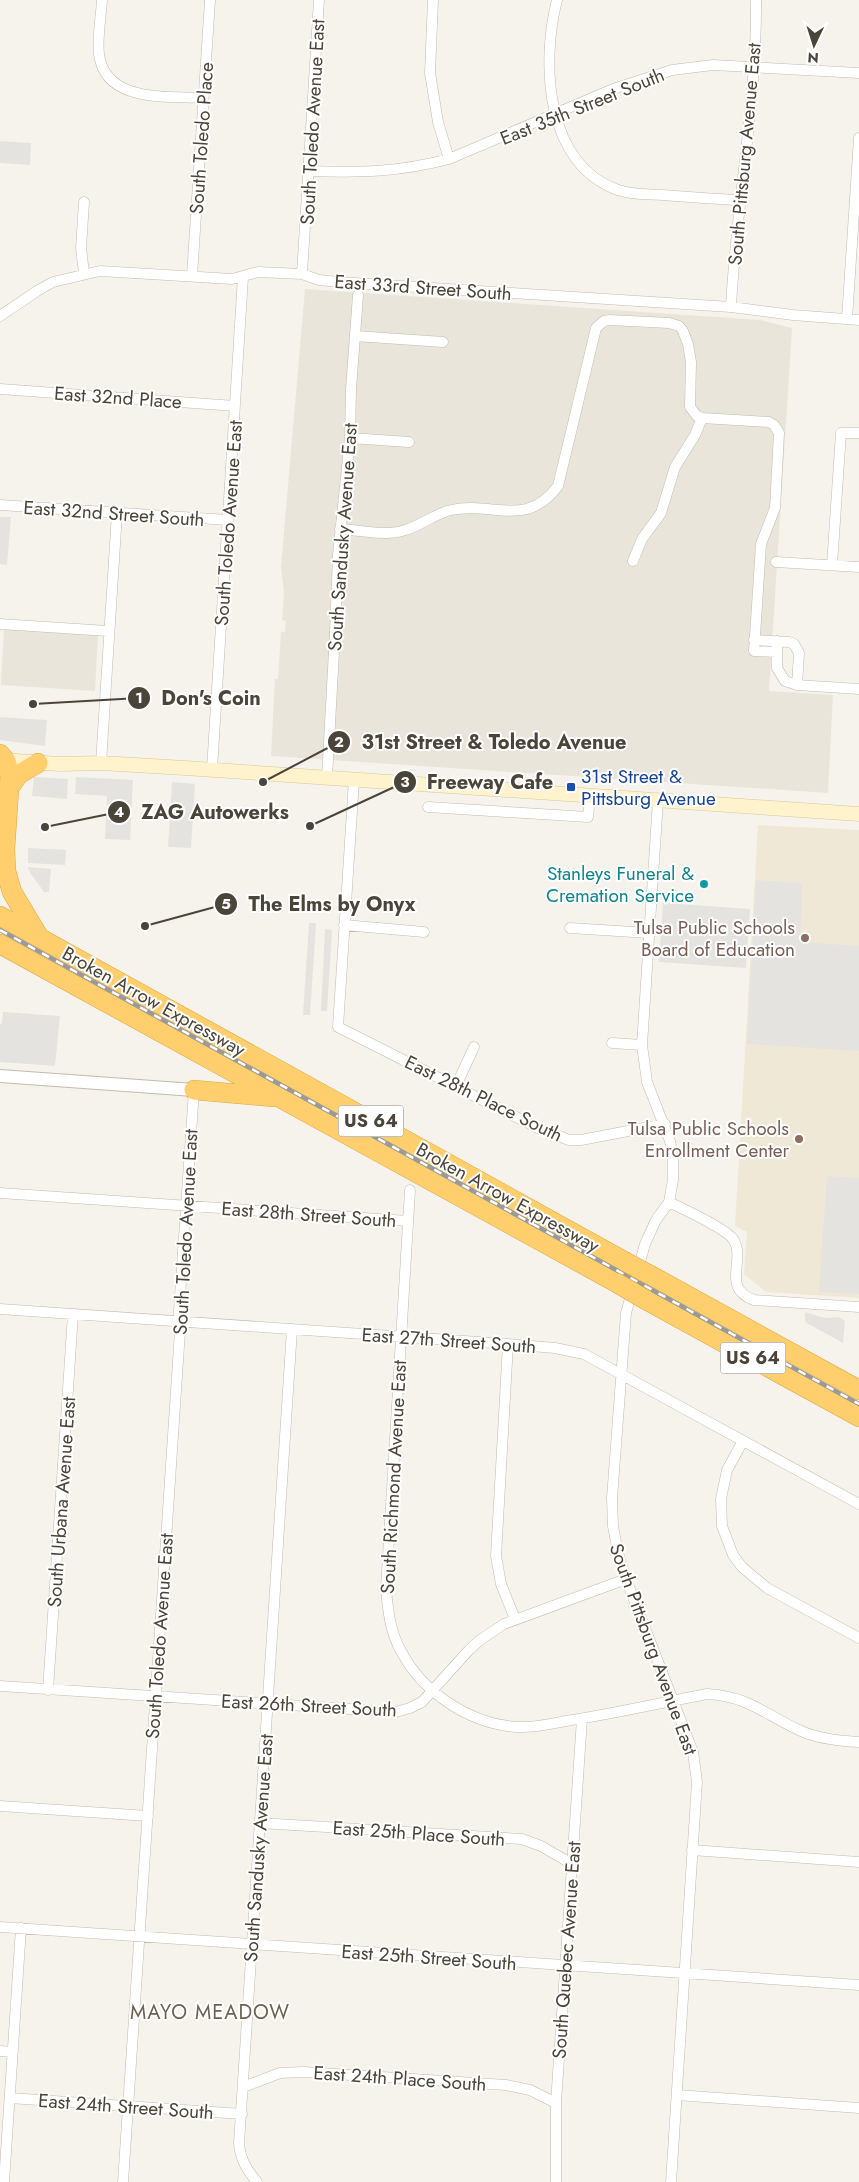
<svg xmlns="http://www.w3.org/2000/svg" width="859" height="2182" viewBox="0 0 859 2182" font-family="Jost,sans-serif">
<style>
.residential{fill:#eae5da}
.education{fill:#efe8d6}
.parking{fill:#e5e3e0}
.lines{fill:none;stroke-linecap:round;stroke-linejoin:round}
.minor-casing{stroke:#c2bbae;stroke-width:11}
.tertiary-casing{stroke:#c2bbae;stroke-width:14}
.secondary-casing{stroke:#d6c79b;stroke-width:15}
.motorway-casing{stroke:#e0a43c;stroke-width:20}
.minor{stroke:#fff;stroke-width:10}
.tertiary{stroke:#fff;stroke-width:12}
.secondary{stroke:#fff3cd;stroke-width:14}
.motorway{stroke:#ffcf6e;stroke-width:19}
.rail-casing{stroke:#9a9a9a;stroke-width:4.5}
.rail{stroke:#fff;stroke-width:2.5;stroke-dasharray:8;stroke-linecap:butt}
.motorway-bridge-casing{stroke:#e0a43c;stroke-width:20;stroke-linecap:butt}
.motorway-bridge{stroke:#ffcf6e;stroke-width:19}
.transit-dot{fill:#1a4fb4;stroke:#fff;stroke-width:2}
.culture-dot{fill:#0f9aa8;stroke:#fff;stroke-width:2}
.education-dot{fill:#8d6e63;stroke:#fff;stroke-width:2}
.labels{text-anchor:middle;stroke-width:4;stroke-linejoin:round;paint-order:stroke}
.shield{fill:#fff;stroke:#817c74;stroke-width:1}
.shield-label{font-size:18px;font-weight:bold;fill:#4b4439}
.street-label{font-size:19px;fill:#4b4439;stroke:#fff}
.transit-label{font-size:19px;fill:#164399;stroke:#fff;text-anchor:start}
.culture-label{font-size:19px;fill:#0d838f;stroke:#fff;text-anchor:end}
.education-label{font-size:19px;fill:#785e54;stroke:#fff;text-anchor:end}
.neighbourhood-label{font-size:20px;letter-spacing:1px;fill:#6e6250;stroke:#fff}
.leader{fill:none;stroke:#4b4439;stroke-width:2}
.callout-dot{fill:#4b4439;stroke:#fff;stroke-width:2}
.mark-label{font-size:15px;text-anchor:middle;font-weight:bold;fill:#fff}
.callout-label{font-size:20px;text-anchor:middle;font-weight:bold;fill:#4b4439;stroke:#fff;stroke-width:4;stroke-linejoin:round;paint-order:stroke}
</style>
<rect width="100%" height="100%" fill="#f6f3ec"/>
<path class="residential" d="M305 289 760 320 792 328 769 691 833 695 828 793 271 756 275 679H278L281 632H285L286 621 282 620 284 593 281 567Z
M4 629 98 635 95 691 1 685Z"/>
<path class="education" d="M758 825 859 830V1298L766 1292 744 1274 747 1232 735 1226Z"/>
<path class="parking" d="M0 141 31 143 30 165 0 163Z
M0 517H11L7 565 0 564Z
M0 717 47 720 45 746 0 740Z
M34 777 68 779 67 799 32 796Z
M76 777 133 780 130 840 105 839 107 796 75 794Z
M172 782 195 784 191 848 168 847Z
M28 848 66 850 65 865 28 863Z
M28 867 51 869 49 892H44L29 871Z
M756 880 800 883 802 888 800 942 859 946V1051L747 1044Z
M663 903 750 909 746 968 659 962Z
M309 923H316L310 1015H303Z
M325 929 332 930 327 1011H321Z
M3 1012 60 1016 55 1066 0 1062V1024H2Z
M827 1176 859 1178V1294L819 1292Z
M805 1312 825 1318 839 1317 845 1321 843 1343 805 1322Z"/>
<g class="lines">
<defs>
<path id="minor" d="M102 0C101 18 97 37 99 54 105 103 167 96 203 98
M433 0 430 73 438 122 449 159
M557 0C541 63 545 164 618 190 632 195 648 194 663 195 688 197 714 199 739 200
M309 171C360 173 399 172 449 159L613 89 672 70 713 65 859 73
M84 273 81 248 84 202
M302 274 319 0
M192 276 210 0
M731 307C736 205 757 103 756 0
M0 316 37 291 53 282 100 271 232 279 258 272 302 274 319 280 339 282 731 307 793 315 859 320
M847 319 859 138
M355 336 443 342
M0 389 235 406
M350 438 409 442
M0 505 228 520
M340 529C358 530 385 536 402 531 419 527 434 514 451 510 493 501 526 529 558 486L596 328 604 321 610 320 669 323 679 326 683 331 688 344 691 362 690 407 697 416 702 418 769 422 774 425 779 433 775 508 761 544 754 651 776 652
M633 561 642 539 661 513 675 467 695 435 702 418
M776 562 859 567
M832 565 841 433H859
M0 624 108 631
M754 640 789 642 794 644 799 653 797 685
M777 641V668L785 681 797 685 859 689
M101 763 117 513
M212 769 243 277
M327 778 335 633 338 555 350 438 351 389 358 295
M354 780 338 1027 538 1128 569 1140H581L665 1124
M658 800 642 1045 647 1082 670 1141 673 1158V1180L669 1202 656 1220 645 1244 626 1313 612 1498 613 1526 618 1553 626 1579 693 1752 697 1782 671 2182
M428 807 588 817 590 796
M344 925 424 932
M570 928 649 933
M612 1043 642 1045
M456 1086 474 1047
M410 1190 386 1589C388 1610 390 1632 401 1651 423 1693 470 1724 517 1727 533 1728 550 1724 566 1721 613 1714 660 1703 707 1694 748 1696 764 1714 799 1730 817 1739 839 1741 859 1742
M0 1193 408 1221
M669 1202C683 1209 725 1228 733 1239 747 1259 720 1288 754 1300L859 1307
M0 1309 508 1344 555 1348 584 1354 859 1504
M508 1344 496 1556 501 1584 515 1619
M743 1441 727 1470 721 1499 722 1526 733 1555 742 1567 767 1588 859 1638
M0 1686 396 1712 410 1708 422 1702 469 1650 480 1640 504 1624 626 1579
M48 1690 73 1314
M0 1806 148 1816
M260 1823 522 1839 541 1846 572 1864
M692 1850 859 1862
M0 1927 859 1985
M0 2051 13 2052
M243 2087 280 2073 304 2072 506 2085 530 2090 556 2103
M677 2095 859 2108
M10 2098 242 2114
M4 2182 21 1928
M123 2182 180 1331 179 1311 194 1090
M257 2182C247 2170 240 2159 239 2143L292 1329
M556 2182V2103L582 1719"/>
<path id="tertiary" d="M0 1076 194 1090"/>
<path id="secondary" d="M0 760 60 764 101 763 185 768 859 814"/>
<path id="motorway" d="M0 754 6 761 10 776 5 849 6 871 12 892 39 937
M9 788 18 775 38 763
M0 916 624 1261
M0 944 617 1283
M194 1090 273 1097
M652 1276 859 1390
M646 1300 859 1417"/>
</defs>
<use href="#minor" class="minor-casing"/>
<use href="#tertiary" class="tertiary-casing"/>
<use href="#secondary" class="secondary-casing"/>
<use href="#motorway" class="motorway-casing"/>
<use href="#minor" class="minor"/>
<use href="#tertiary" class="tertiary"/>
<use href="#secondary" class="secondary"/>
<use href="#motorway" class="motorway"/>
<defs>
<path id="rail" d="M0 930 859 1404"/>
</defs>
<use href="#rail" class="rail-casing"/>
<use href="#rail" class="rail"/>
<defs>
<path id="motorway-bridge" d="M624 1261 652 1276
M617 1283 646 1300"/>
</defs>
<use href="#motorway-bridge" class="motorway-bridge-casing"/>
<use href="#motorway-bridge" class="motorway-bridge"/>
</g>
<rect class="transit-dot" x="566" y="782" width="10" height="10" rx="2.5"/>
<circle class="culture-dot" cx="704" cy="884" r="5"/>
<g class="education-dot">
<circle cx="805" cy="938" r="5"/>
<circle cx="799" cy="1139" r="5"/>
</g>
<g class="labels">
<g class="shield">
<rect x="338.5" y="1105.5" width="65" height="31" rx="4"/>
<rect x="720.5" y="1342.5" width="65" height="31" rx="4"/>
</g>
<g class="shield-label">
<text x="371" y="1127">US 64</text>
<text x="753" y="1364">US 64</text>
</g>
<g class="street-label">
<text transform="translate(582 106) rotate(-22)" y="7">East 35th Street South</text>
<text transform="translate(312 122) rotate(-87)" y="7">South Toledo Avenue East</text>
<text transform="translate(201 138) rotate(-86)" y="7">South Toledo Place</text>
<text transform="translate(744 154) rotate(-85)" y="7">South Pittsburg Avenue East</text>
<text transform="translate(423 287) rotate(4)" y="7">East 33rd Street South</text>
<text transform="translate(118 397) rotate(4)" y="7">East 32nd Place</text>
<text transform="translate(114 513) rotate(4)" y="7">East 32nd Street South</text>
<text transform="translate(228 523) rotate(-86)" y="7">South Toledo Avenue East</text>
<text transform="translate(342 537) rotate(-86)" y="7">South Sandusky Avenue East</text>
<text transform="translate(154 1001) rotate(29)" y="7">Broken Arrow Expressway</text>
<text transform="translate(484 1098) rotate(26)" y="7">East 28th Place South</text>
<text transform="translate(508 1197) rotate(29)" y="7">Broken Arrow Expressway</text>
<text transform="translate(309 1214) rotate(4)" y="7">East 28th Street South</text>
<text transform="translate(185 1232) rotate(-87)" y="7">South Toledo Avenue East</text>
<text transform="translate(449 1340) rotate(4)" y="7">East 27th Street South</text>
<text transform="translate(393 1477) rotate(-87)" y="7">South Richmond Avenue East</text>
<text transform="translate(61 1502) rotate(-86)" y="7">South Urbana Avenue East</text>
<text transform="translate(159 1636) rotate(-86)" y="7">South Toledo Avenue East</text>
<text transform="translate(654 1649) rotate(70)" y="7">South Pittsburg Avenue East</text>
<text transform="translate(309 1705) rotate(3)" y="7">East 26th Street South</text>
<text transform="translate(419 1833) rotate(4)" y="7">East 25th Place South</text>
<text transform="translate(258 1848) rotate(-86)" y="7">South Sandusky Avenue East</text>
<text transform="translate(566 1950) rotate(-86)" y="7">South Quebec Avenue East</text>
<text transform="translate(429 1957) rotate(4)" y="7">East 25th Street South</text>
<text transform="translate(400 2078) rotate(4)" y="7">East 24th Place South</text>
<text transform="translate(126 2106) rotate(4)" y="7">East 24th Street South</text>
</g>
<g class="transit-label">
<text x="581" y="783">31st Street &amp;<tspan x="581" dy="22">Pittsburg Avenue</tspan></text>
</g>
<g class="culture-label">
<text x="694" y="880">Stanleys Funeral &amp;<tspan x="694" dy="22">Cremation Service</tspan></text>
</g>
<g class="education-label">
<text x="795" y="934">Tulsa Public Schools<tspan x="795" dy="22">Board of Education</tspan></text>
<text x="789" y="1135">Tulsa Public Schools<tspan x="789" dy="22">Enrollment Center</tspan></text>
</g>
<g class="neighbourhood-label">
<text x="210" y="2019">MAYO MEADOW</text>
</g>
</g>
<path class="leader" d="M33 704L139 698M263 782L339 742M310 826L405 782M45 827L119 812M145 926L226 904"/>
<g class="callout-dot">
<circle cx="33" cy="704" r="5"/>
<circle cx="263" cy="782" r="5"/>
<circle cx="310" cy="826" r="5"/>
<circle cx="45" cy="827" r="5"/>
<circle cx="145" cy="926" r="5"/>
<circle cx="139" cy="698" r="12"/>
<circle cx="339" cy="742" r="12"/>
<circle cx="405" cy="782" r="12"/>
<circle cx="119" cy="812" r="12"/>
<circle cx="226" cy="904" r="12"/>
</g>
<g class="mark-label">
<text x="139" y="703">1</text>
<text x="339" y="747">2</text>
<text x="405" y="787">3</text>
<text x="119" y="817">4</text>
<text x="226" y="909">5</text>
</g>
<g class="callout-label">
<text x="211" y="705">Don's Coin</text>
<text x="494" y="749">31st Street &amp; Toledo Avenue</text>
<text x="490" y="789">Freeway Cafe</text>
<text x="215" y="819">ZAG Autowerks</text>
<text x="332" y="911">The Elms by Onyx</text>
</g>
<g transform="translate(814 45) rotate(184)" stroke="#ffffff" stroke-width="4" paint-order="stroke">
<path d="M0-4L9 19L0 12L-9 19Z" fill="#4b4439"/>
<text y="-8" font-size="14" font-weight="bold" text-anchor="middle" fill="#4b4439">N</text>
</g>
</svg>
